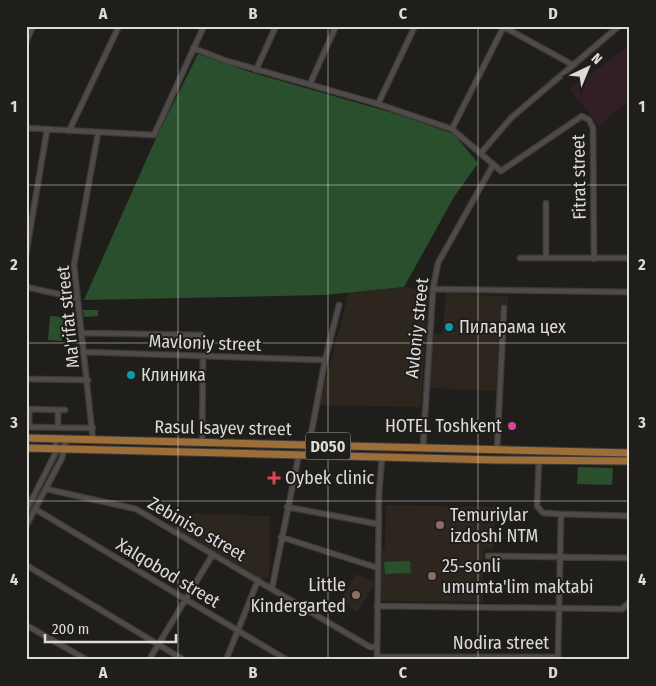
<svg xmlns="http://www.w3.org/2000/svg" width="656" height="686" viewBox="0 0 656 686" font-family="'Fira Sans Condensed',sans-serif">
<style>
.built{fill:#2d261e}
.industrial{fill:#311f25}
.green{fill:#294f2d}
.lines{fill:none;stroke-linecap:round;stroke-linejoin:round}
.street-casing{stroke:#3d3b39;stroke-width:7}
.primary-casing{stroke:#3d3b39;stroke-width:9}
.street{stroke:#4e4b48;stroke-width:4.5}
.primary{stroke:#9d6e38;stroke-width:7}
.grid{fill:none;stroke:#dddbd9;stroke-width:1;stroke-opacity:0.55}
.culture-dot{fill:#0f9aa8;stroke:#201e1b;stroke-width:2}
.hotel-dot{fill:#d1479c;stroke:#201e1b;stroke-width:2}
.health-dot{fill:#e0444e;stroke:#201e1b;stroke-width:2}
.education-dot{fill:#8d6e63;stroke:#201e1b;stroke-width:2}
.labels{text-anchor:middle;stroke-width:4;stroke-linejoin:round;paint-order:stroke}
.shield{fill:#201e1b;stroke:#a4a2a0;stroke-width:1}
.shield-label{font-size:16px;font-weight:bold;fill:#dddbd9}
.street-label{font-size:18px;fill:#dddbd9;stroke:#201e1b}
.poi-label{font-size:18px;fill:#dddbd9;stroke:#201e1b;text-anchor:start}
.neatline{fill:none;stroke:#dddbd9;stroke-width:2}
.grid-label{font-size:16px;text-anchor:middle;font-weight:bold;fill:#dddbd9}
</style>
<rect width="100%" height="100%" fill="#201e1b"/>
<path class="built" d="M404 287 428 291 421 407 319 405 349 292Z
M446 292 508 297V306L500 305 496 391 429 388 434 333 442 334Z
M386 505 496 507 493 549H483V602L381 601 382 550 385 549Z
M170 513 270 516 269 577 261 579 168 524Z
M356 574 376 582 357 613 341 599Z"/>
<path class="industrial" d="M630 45V98L599 127 570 89Z"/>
<path class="green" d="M198 54 250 72 400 115 454 134 478 163 454 197 404 287 324 295 84 300 156 138Z
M83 310H98V316L84 317Z
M50 316 63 317 62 341 48 340Z
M578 467 613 468 612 485 577 484Z
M410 561 411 573 385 574 384 562Z"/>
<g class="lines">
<defs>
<path id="street" d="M502 26 573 65
M26 42 33 26
M193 48 224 60 378 104 452 129 501 171 582 116 589 120 593 128 594 259
M256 70 276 26
M310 84 336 26
M378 104 415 26
M26 128 154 135 204 26
M452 129 504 26
M69 131 119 26
M481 153 511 118 619 26
M26 254 47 130
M520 258H630
M546 258V203
M26 287 77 298
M433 289 630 292
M83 333 201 335
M85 352 325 360
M26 379 88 380
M26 409 65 410
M29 409V427
M26 427 93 428
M58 427V410
M93 440 74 265 98 133
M202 443 203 357
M309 445 325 360 339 305
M423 447 433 289 438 263 493 165
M497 450 504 308
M46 489 136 509 370 647H377
M287 507 378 524
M35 509 287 660
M26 511 55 454 56 439
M561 514 630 516
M26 526 62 458 66 439
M281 537 378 568
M488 556 630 558
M26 565 184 660
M272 588 299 454
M377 606 622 609 630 602
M26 625 87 660
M377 657H558L561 514 543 513 537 506 539 459
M149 660 213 554
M226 660 258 580
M377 660 379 494 382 456"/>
<path id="primary" d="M26 438 630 453
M26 448 497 460 630 461"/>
</defs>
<use href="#street" class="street-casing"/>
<use href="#primary" class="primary-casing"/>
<use href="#street" class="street"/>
<use href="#primary" class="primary"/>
</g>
<path class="grid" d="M178 26V660M328 26V660M478 26V660M26 185H630M26 343H630M26 501H630"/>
<g class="culture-dot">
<circle cx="449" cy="327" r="5"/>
<circle cx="131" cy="375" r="5"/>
</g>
<circle class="hotel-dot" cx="512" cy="426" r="5"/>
<path class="health-dot" d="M271.5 470.5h5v5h5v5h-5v5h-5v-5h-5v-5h5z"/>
<g class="education-dot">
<circle cx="440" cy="525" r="5"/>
<circle cx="432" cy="576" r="5"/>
<circle cx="356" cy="595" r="5"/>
</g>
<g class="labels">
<rect class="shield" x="305.5" y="432.5" width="45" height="27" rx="4"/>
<g class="shield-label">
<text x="328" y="452">D050</text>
</g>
<g class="street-label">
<text transform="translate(579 177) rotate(-91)" y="6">Fitrat street</text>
<text transform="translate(68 317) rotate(-96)" y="6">Ma'rifat street</text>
<text transform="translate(417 328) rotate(-84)" y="6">Avloniy street</text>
<text transform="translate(205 343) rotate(2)" y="6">Mavloniy street</text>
<text transform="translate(223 428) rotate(1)" y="6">Rasul Isayev street</text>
<text transform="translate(197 529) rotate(30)" y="6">Zebiniso street</text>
<text transform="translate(168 573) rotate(31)" y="6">Хalqobod street</text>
<text x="501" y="649">Nodira street</text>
</g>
<g class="poi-label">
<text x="459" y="333">Пиларама цех</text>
<text x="141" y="381">Клиника</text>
<text x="502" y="432" text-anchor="end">HOTEL Toshkent</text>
<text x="285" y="484">Oybek clinic</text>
<text x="450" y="521">Temuriylar<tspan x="450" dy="21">izdoshi NTM</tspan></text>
<text x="442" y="572">25-sonli<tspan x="442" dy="21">umumta'lim maktabi</tspan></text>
<text x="346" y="591" text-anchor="end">Little<tspan x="346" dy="21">Kindergarted</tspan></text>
</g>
</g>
<rect width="656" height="686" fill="none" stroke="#201e1b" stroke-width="55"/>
<g transform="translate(588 68) rotate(44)" stroke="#201e1b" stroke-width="4" paint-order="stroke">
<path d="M0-4L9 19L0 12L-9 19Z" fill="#dddbd9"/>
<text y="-8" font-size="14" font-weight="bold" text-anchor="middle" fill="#dddbd9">N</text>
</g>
<path d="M45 634v8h131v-8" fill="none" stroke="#dddbd9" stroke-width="2.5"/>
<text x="52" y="634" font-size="15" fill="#dddbd9" stroke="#201e1b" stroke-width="4" paint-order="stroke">200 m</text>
<rect x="28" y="28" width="600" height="630" class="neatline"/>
<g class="grid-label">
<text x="103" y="19">A</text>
<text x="253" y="19">B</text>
<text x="403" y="19">C</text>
<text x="553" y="19">D</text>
<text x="14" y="112">1</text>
<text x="642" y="112">1</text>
<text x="14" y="270">2</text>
<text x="642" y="270">2</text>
<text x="14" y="428">3</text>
<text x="642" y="428">3</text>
<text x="14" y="585">4</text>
<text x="642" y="585">4</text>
<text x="103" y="678">A</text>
<text x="253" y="678">B</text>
<text x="403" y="678">C</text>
<text x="553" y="678">D</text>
</g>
</svg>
